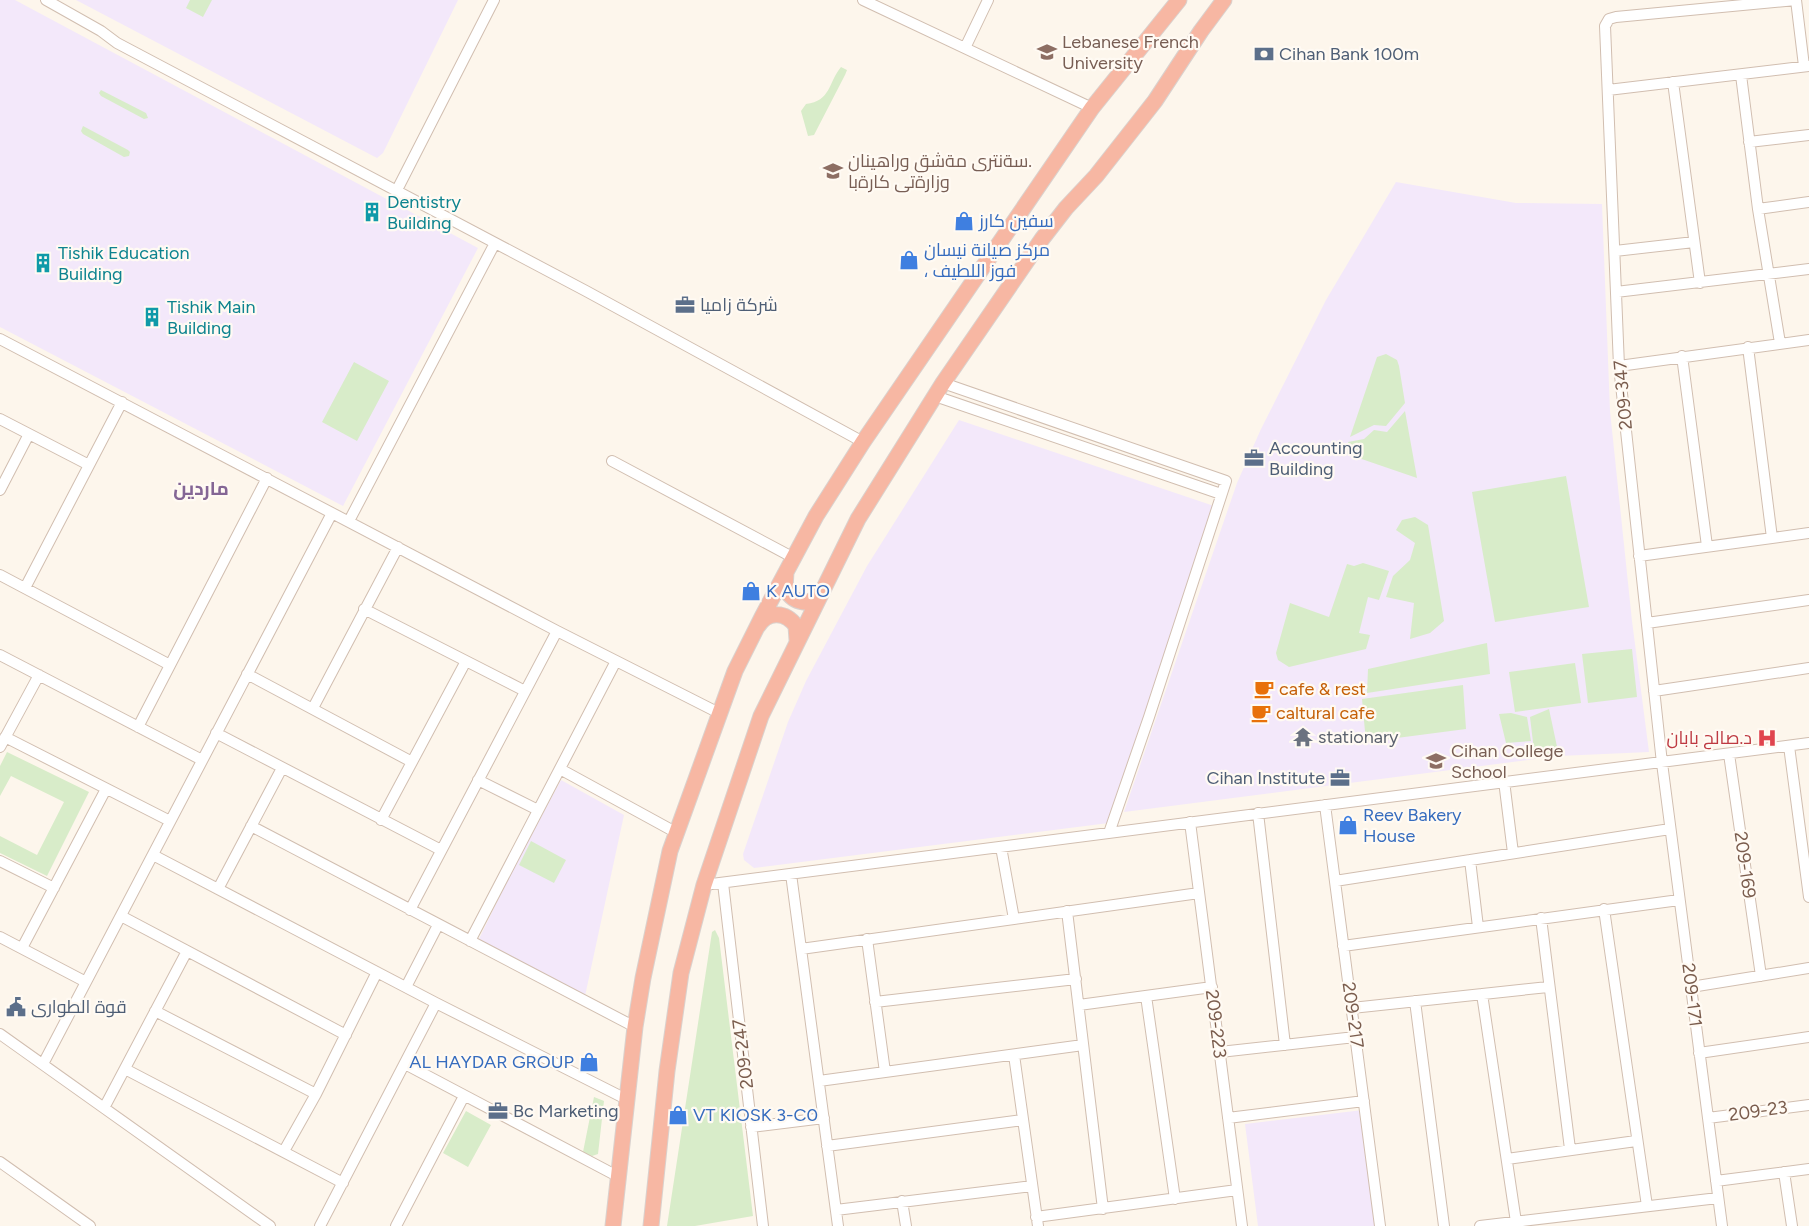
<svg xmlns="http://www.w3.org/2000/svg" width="1809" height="1226" viewBox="0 0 1809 1226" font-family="Figtree,Cairo,sans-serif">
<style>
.education{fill:#f3e8fa}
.green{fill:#d8ecc9}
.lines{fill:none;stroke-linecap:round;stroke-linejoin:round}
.minor-casing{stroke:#d1beb0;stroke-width:12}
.highway-casing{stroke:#dad1cd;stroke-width:17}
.minor{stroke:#fff;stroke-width:10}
.highway{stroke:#f7b7a3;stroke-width:15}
.labels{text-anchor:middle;stroke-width:4.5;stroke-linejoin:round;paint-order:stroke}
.education-label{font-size:18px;fill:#785e54;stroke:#fffaf3;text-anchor:start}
.service-label{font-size:18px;fill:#4e5e75;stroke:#fffaf3;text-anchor:start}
.culture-label{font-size:18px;fill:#0d838f;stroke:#fffaf3;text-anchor:start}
.shop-label{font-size:18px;fill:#366cbe;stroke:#fffaf3;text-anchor:start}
.street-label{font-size:18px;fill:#7a5c4d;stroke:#fffaf3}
.food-label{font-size:18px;fill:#c56008;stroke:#fffaf3;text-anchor:start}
.worship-label{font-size:18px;fill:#5b616d;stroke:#fffaf3;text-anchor:start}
.health-label{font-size:18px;fill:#be3a42;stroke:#fffaf3;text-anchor:end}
.neighbourhood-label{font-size:19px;font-weight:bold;fill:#846695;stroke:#fffaf3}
</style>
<rect width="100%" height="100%" fill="#fdf6ec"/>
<path class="education" d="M0 0H15L478 248 343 506 0 327Z
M76 0H458L383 153 377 158Z
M1396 182 1516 203 1602 204 1610 411 1632 621 1649 752 1559 756 1124 812 1237 483 1261 429 1326 300Z
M959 420 1214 506 1109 823 754 868 744 860 743 854 788 722 806 681 867 566Z
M561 780 624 815 585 996 478 941 513 869Z
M1363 1110 1378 1226H1258L1245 1124Z"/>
<path class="green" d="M190 0H212L203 17 186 8Z
M841 67 847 70 845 75 814 135 808 136 801 111 806 104C831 101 828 83 841 67Z
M101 90 146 113 148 118 144 119 101 96 99 93Z
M83 126 128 150 130 152 129 156 124 157 83 134 81 131Z
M1386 354 1397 360 1399 366 1405 403 1386 426 1374 425 1350 437 1377 357Z
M354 362 389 381 357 441 322 422Z
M1405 411 1417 478 1347 454 1348 442 1364 439 1374 430 1387 432Z
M1566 476 1589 607 1495 622 1472 492Z
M1415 517 1428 525 1444 621 1430 633 1410 639 1414 603 1386 597 1393 576 1410 560 1415 543 1396 530 1402 520Z
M1363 563 1389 571 1379 600 1368 597 1359 633 1370 635 1366 649 1289 667 1278 660 1276 653 1290 603 1329 617 1347 564 1354 566Z
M1487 643 1490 674 1367 693 1368 669Z
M1632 649 1637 697 1588 703 1582 654Z
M1575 663 1581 703 1515 712 1509 672Z
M1463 685 1466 729 1366 742 1362 699Z
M1549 709 1559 756 1535 759 1530 717Z
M1511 713 1527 717 1531 741 1506 743 1499 714Z
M7 752 89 792 47 876 0 853V836L37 855 64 802 11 776 0 796V766Z
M531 841 566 860 554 883 519 865Z
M715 930 719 938 753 1216 695 1226H667L712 932Z
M594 1097 604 1101 598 1154 592 1156 583 1152Z
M466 1111 491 1125 468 1167 443 1153Z"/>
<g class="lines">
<defs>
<path id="minor" d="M46 0 101 31 117 43 586 291 863 442
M863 0 1092 108
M965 48 988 0
M1741 75 1758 209 1780 343
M1673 82 1700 283
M1608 90 1809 66
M1749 142 1809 135
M399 186 494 0
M1758 209 1809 202
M1615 251 1694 242
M1616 292 1809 269
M0 339 557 631 719 713
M1748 347 1772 538
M1682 356 1707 546
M1619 366 1809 340
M943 383 1226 481 1149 717 1109 833
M935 396 1221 494
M0 419 89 465
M612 461 794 558
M0 490 29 434
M349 521 495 243
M1639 556 1809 533
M0 575 170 665
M25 588 122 402
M364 609 525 691
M1647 623 1809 600
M0 655 202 760
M247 674 412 762
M1654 691 1809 668
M313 708 398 547
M138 727 267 478
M216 733 441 850
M5 737 170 821
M1789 746 1809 897
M0 747 39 675
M1729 754 1761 976
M560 769 677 833
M478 780 538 810
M1504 781 1513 853
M1325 805 1380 1226
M1258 813 1285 1045
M381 820 466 661
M1190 822 1242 1226
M251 826 635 1027
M1001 847 1014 919
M153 855 436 1003 626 1099
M1470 860 1478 927
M0 861 54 888
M791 874 838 1226
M1335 881 1670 829
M723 883 763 1226
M704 885 1809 743
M218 889 282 768
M1604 909 1647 1206
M410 910 557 631
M1067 911 1103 1209
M121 916 346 1035
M1541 918 1570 1149
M0 937 86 982
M867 939 885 1072
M470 941 616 661
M1343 946 1679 900
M22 948 106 789
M801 949 1199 893
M406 987 438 925
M1691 987 1809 968
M1482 994 1516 1222
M1146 996 1175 1199
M1415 1001 1444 1226
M875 1002 1076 979
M1079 1005 1212 987
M1352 1008 1548 987
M155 1011 316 1094
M0 1034 270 1226
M1220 1052 1355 1037
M1699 1053 1809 1037
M1014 1055 1038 1226
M43 1064 332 513
M405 1064 619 1177
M125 1069 343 1183
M819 1081 1083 1045
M104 1108 187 951
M1228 1118 1364 1101
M1708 1118 1809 1105
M751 1127 824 1118
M827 1146 1023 1120
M284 1151 316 1094 377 972
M1507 1159 1636 1141
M0 1162 90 1226
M1784 1172 1792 1226
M1716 1181 1809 1169
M902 1201 906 1226
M836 1210 1032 1186
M1036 1217 1237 1190
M320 1226 436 1003
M396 1226 464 1096
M1480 1226 1718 1198
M1722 1226 1662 763 1619 366 1605 26 1609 19 1616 17 1796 0 1804 66"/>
<path id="highway" d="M786 572 785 589C794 604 810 607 821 593
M758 626C768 610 786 612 796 626L797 640
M613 1226 635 1027 643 978 670 851 735 671 762 617 816 516 863 442 1092 108 1179 0
M651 1226 667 1071 681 973 704 885 761 716 858 519 943 383 1042 239 1066 208 1096 176 1155 101 1201 31 1224 0"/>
</defs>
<use href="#minor" class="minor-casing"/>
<use href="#highway" class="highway-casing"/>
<use href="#minor" class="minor"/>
<use href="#highway" class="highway"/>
</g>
<defs>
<symbol id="university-bare" viewBox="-9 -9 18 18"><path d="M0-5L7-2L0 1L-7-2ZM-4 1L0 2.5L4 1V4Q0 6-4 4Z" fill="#8d6e63" stroke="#fffaf3" stroke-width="2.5" paint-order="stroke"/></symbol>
<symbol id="bank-bare" viewBox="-9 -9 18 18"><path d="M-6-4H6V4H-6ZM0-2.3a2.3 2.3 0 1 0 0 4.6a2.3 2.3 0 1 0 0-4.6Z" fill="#5c6f8a" stroke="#fffaf3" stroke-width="2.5" paint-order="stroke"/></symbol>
<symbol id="building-bare" viewBox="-9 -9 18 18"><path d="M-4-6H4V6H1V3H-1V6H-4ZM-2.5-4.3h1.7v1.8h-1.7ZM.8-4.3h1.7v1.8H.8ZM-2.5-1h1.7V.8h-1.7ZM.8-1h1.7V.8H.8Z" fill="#0f9aa8" stroke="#fffaf3" stroke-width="2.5" paint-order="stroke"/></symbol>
<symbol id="shop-bare" viewBox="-9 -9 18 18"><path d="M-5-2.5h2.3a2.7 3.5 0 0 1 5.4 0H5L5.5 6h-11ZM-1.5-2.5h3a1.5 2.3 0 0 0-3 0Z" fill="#3f7fe0" stroke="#fffaf3" stroke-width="2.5" paint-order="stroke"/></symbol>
<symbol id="office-bare" viewBox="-9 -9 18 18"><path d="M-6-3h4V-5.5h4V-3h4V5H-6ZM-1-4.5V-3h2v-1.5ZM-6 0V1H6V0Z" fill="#5c6f8a" stroke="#fffaf3" stroke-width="2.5" paint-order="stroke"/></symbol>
<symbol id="cafe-bare" viewBox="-9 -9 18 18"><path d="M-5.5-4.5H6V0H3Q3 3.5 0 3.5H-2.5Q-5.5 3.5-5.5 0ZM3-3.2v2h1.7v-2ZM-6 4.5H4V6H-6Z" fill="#e8710a" stroke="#fffaf3" stroke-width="2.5" paint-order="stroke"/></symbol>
<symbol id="temple-bare" viewBox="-9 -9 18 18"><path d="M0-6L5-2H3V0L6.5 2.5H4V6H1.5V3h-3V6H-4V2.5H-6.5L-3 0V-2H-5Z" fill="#6b7280" stroke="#fffaf3" stroke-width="2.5" paint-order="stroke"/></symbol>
<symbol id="hospital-bare" viewBox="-9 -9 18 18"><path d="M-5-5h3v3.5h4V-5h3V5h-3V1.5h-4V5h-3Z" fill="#e0444e" stroke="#fffaf3" stroke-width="2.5" paint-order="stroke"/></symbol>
<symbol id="school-bare" viewBox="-9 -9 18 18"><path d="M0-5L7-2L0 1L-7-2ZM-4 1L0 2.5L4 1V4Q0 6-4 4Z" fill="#8d6e63" stroke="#fffaf3" stroke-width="2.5" paint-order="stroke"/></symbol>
<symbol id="civic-bare" viewBox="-9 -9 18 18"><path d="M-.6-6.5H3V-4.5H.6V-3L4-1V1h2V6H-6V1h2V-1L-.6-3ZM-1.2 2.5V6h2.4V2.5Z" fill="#5c6f8a" stroke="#fffaf3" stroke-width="2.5" paint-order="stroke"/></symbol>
</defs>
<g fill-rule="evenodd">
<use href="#university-bare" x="1033" y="38" width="28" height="28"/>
<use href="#bank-bare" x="1250" y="40" width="28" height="28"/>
<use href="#university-bare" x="819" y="157" width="28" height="28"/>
<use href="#building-bare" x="358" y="198" width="28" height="28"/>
<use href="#shop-bare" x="950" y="207" width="28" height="28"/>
<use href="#shop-bare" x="895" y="246" width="28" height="28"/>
<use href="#building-bare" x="29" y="249" width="28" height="28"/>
<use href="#office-bare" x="671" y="291" width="28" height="28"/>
<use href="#building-bare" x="138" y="303" width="28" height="28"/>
<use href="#office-bare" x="1240" y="444" width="28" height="28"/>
<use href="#shop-bare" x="737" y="577" width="28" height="28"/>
<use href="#cafe-bare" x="1250" y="675" width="28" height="28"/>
<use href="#cafe-bare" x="1247" y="699" width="28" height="28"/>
<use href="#temple-bare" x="1289" y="723" width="28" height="28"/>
<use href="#hospital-bare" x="1753" y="724" width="28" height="28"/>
<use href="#school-bare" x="1422" y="747" width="28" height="28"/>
<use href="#office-bare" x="1326" y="764" width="28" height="28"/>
<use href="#shop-bare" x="1334" y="811" width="28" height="28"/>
<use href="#civic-bare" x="2" y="993" width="28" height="28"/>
<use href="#shop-bare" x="575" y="1048" width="28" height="28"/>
<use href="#office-bare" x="484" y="1097" width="28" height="28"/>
<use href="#shop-bare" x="664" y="1101" width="28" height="28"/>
</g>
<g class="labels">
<g class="education-label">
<text x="1062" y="48">Lebanese French<tspan x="1062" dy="21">University</tspan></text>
<text x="848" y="167">سةنترى مةشق وراهينان.<tspan x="848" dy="21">وزارةتى كارةبا</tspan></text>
<text x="1451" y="757">Cihan College<tspan x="1451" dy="21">School</tspan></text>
</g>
<g class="service-label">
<text x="1279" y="60">Cihan Bank 100m</text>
<text x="700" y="311">شركة زاميا</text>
<text x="1269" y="454">Accounting<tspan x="1269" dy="21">Building</tspan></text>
<text x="1325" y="784" text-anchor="end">Cihan Institute</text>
<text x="31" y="1013">قوة الطواری</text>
<text x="513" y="1117">Bc Marketing</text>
</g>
<g class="culture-label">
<text x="387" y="208">Dentistry<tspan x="387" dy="21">Building</tspan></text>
<text x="58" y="259">Tishik Education<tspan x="58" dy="21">Building</tspan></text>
<text x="167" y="313">Tishik Main<tspan x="167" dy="21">Building</tspan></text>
</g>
<g class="shop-label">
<text x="979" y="227">سفين كارز</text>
<text x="924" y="256">مركز صيانة نيسان<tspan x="924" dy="21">، فوز اللطيف</tspan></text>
<text x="766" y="597">K AUTO</text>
<text x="1363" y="821">Reev Bakery<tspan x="1363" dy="21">House</tspan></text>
<text x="574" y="1068" text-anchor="end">AL HAYDAR GROUP</text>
<text x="693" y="1121">VT KIOSK 3-C0</text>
</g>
<g class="street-label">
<text transform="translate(1623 395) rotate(-95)" y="6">209-347</text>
<text transform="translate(1745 865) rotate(82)" y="6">209-169</text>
<text transform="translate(1692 995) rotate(83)" y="6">209-171</text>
<text transform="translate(1353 1015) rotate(82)" y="6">209-217</text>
<text transform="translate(1216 1024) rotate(83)" y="6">209-223</text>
<text transform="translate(743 1054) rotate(-97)" y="6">209-247</text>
<text transform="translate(1758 1111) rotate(-8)" y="6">209-23</text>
</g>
<g class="food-label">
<text x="1279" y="695">cafe &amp; rest</text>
<text x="1276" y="719">caltural cafe</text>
</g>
<g class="worship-label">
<text x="1318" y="743">stationary</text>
</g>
<g class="health-label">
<text x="1752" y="744">د.صالح بابان</text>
</g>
<g class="neighbourhood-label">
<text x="201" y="495">ماردین</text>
</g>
</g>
</svg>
